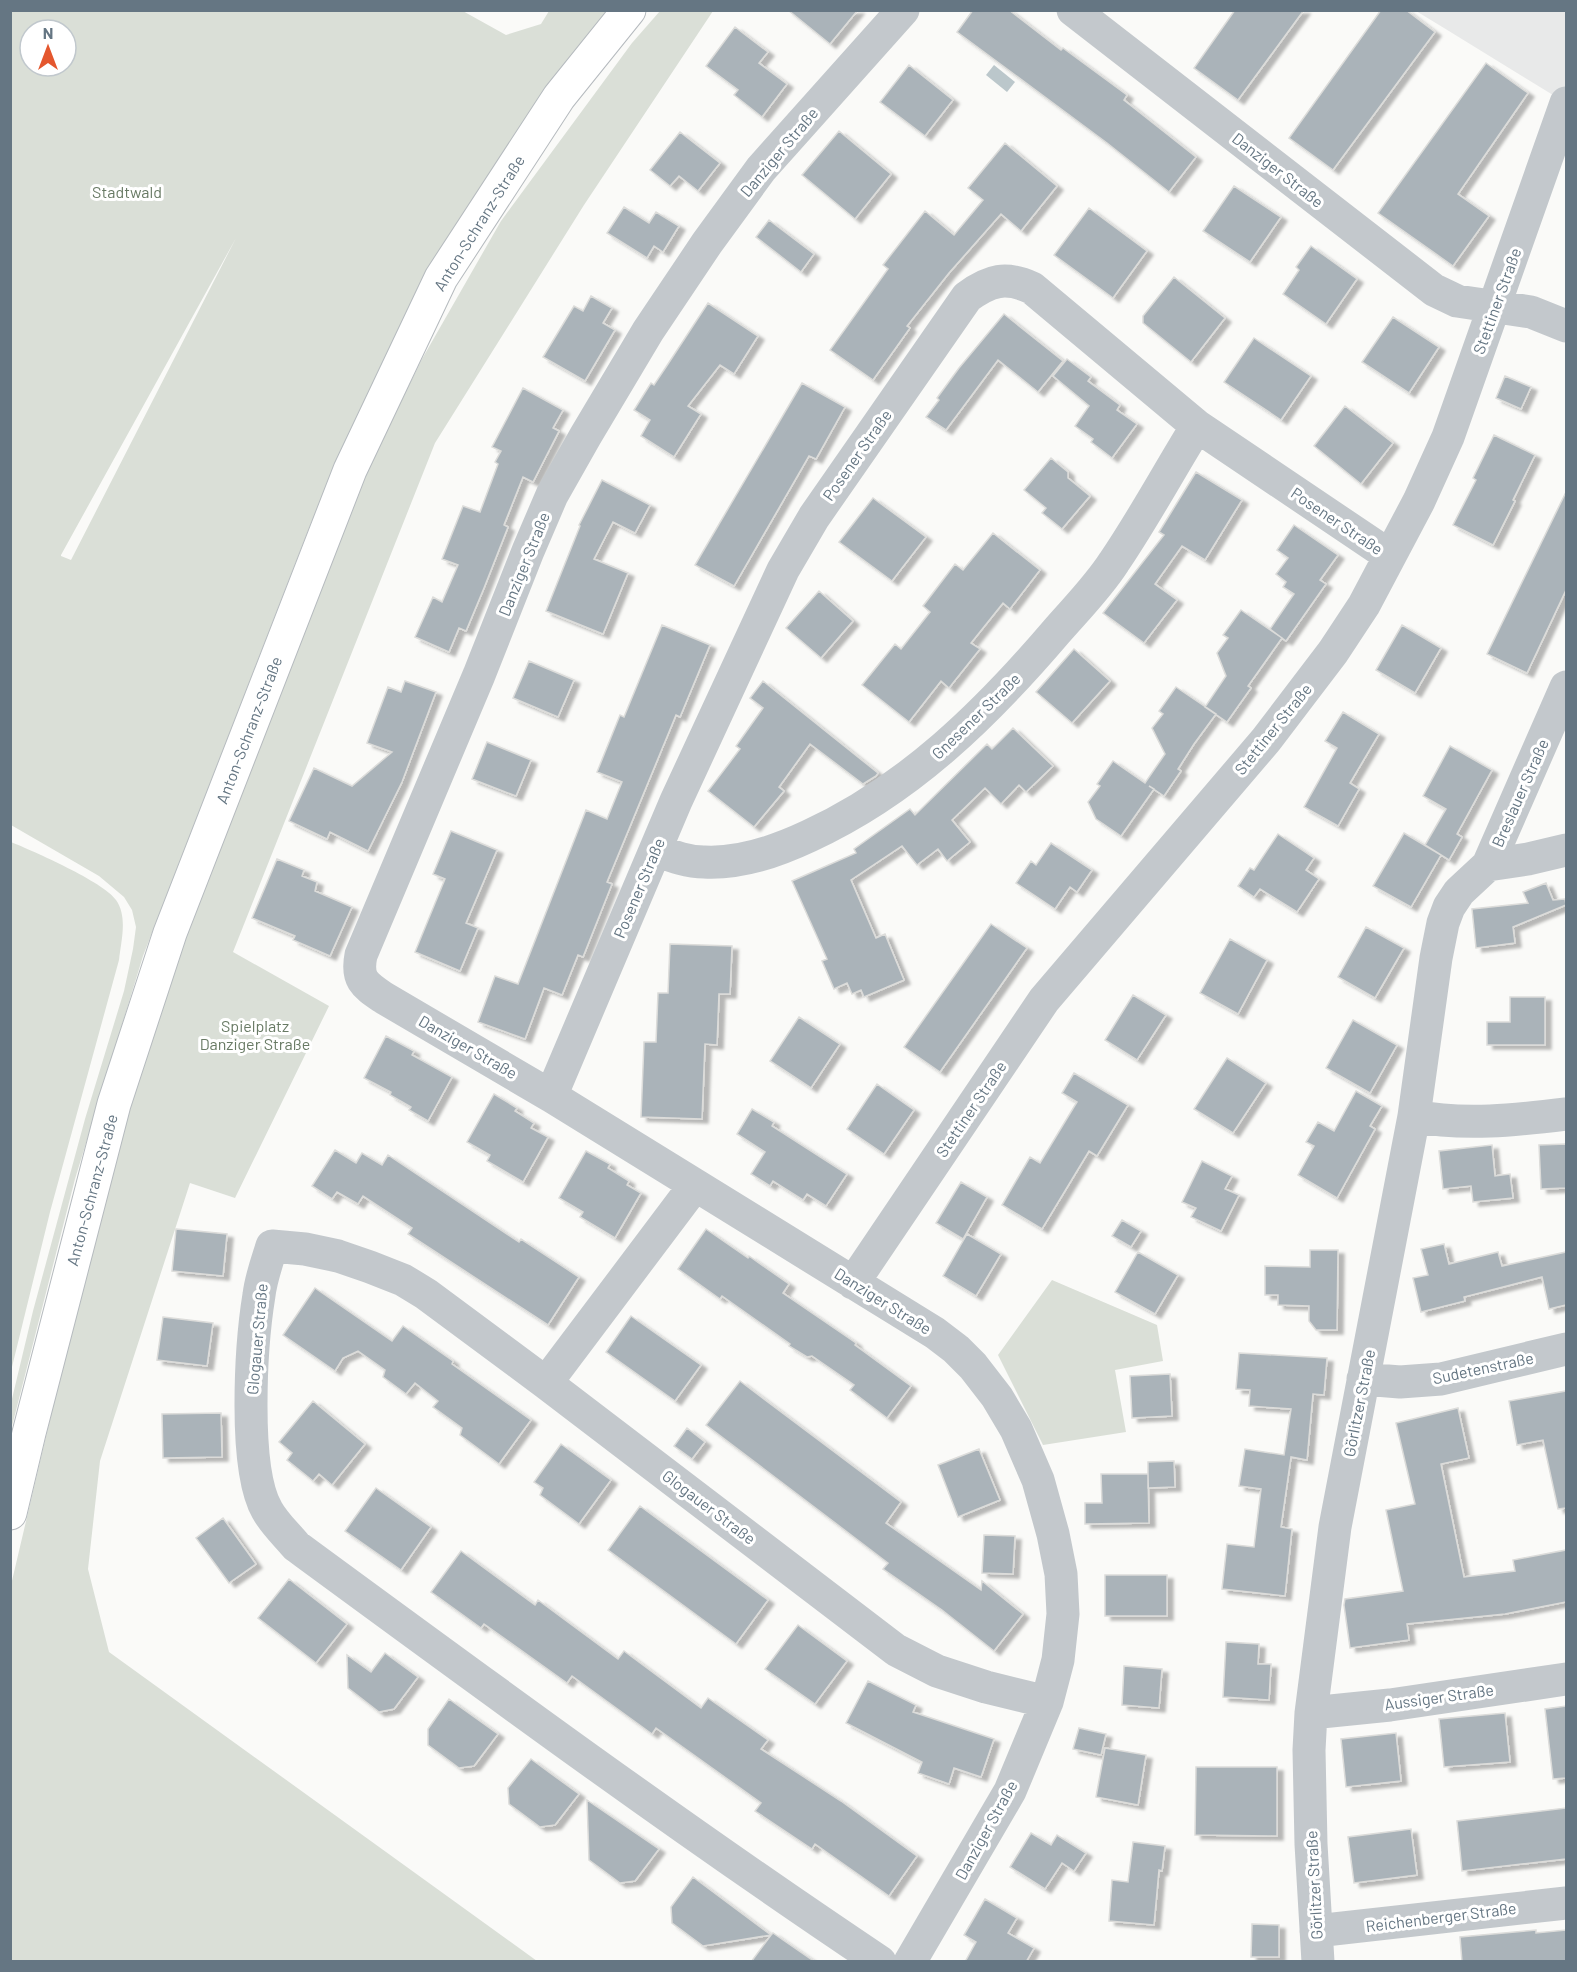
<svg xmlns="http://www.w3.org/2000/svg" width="1577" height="1972" viewBox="0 0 1577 1972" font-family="Barlow,sans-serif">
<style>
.built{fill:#e8e9e9}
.green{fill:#dadfd7;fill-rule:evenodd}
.water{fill:#bbc7cb}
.building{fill:#aab3b9;stroke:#dcdcda;stroke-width:1.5;filter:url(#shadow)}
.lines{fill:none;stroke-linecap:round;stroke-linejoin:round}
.major-casing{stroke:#b5babe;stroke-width:35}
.minor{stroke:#c3c8cc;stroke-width:33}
.major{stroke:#fff;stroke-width:33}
.labels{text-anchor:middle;stroke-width:6;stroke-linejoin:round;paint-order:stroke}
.street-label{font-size:16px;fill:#657683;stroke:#fff}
.park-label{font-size:16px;fill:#687a64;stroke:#fff}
</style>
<defs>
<filter id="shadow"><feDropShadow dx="6" dy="4" stdDeviation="1.5" flood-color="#0004"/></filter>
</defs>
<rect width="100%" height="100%" fill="#fafaf8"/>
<path class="built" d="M1416 11H1566V103L1444 28Z"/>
<path class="green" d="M461 10 506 35 541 24 549 11H609L366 402 311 523 143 956 75 1179 11 1430V1403L33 1311 85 1119 124 991 133 949 136 927 132 910 124 897 99 876 11 825V11ZM30 30H66V66H30ZM236 238 71 560 61 556V555Z
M660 11H713L584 205 435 443 233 952 329 1006 235 1198 190 1183 100 1461 88 1569 109 1652 537 1961 11 1962V1585L75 1313 109 1184 147 1050 187 927 373 457 422 359 501 221 632 43Z
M11 842C33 851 104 882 116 900 128 917 121 941 119 960L50 1212 11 1371Z
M1052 1280 1157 1325 1163 1361 1115 1370 1126 1432 1043 1445 998 1355Z"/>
<path class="water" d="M994 65 1015 82 1007 92 986 75Z"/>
<path class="building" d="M788 10H858L830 44Z
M973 10H1009L1061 50 1063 48 1127 95 1124 100 1196 157 1169 192 1107 143 957 32Z
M1235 10H1304L1238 100 1194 68Z
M1381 10H1406L1435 32 1333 170 1289 138Z
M735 27 768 52 759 63 787 84 762 117 734 95 738 90 706 66Z
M1486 63 1528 93 1458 194 1489 216 1453 266 1378 213Z
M909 65 953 100 925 136 880 102Z
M839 131 891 174 855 219 802 175Z
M680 132 720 163 698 191 679 176 670 186 650 170Z
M1005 143 1057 186 1021 231 1001 214 949 273 907 326 910 328 873 380 830 350 888 269 883 265 925 211 954 235 983 200 968 188Z
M1234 186 1281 217 1250 262 1203 231Z
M624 207 649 223 656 212 679 226 663 252 654 246 647 258 607 233Z
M1089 208 1147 251 1113 298 1054 255Z
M769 220 814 254 801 272 756 237Z
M1311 246 1357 279 1326 324 1283 294 1299 270 1296 267Z
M1174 277 1225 318 1191 362 1143 323V316Z
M591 296 612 308 603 323 615 330 585 381 543 357 574 306 583 311Z
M708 303 758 336 734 374 720 365 688 406 701 414 674 457 641 436 650 420 634 410 651 383 654 385 668 364Z
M1004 314 1063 361 1038 392 998 360 946 430 926 417 939 400 937 398 959 368Z
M1393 317 1439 347 1409 393 1362 362Z
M1254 338 1311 376 1281 420 1224 382Z
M1067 359 1091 377 1088 381 1120 405 1117 410 1137 424 1112 458 1091 442 1093 439 1075 426 1089 406 1053 376Z
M1505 376 1531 387 1521 409 1496 398Z
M802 383 845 407 816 459 809 456 734 586 695 565Z
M523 388 563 410 553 428 559 431 533 482 523 477 504 525 508 527 484 588 466 631 459 628 449 652 415 637 433 597 442 602 458 565 442 559 463 506 480 512 498 464 495 462 501 451 492 447Z
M1345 406 1393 443 1361 484 1314 446Z
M1494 435 1535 455 1513 500 1515 501 1493 545 1453 525 1476 480 1473 478Z
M1051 458 1068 472V478L1090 496 1062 529 1042 513 1046 508 1024 490Z
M1196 472 1242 500 1205 560 1182 546 1155 584 1177 600 1144 643 1103 613 1164 535 1159 532Z
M602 480 650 505 635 533 613 522 594 559 628 573 603 634 546 611 580 526 579 525Z
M1566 492V590L1527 673 1487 654Z
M873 498 926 537 892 581 839 542Z
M1294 525 1338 555 1320 580 1326 584 1286 641 1270 629 1294 594 1283 587 1286 582 1276 574 1288 558 1277 550Z
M993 533 1040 570 1010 609 1003 603 971 643 980 649 949 688 941 681 909 722 862 685 895 644 901 649 930 612 923 606 955 564 963 570Z
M819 591 853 621 821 658 786 628Z
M1241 610 1282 638 1248 686 1251 688 1227 722 1205 707 1226 676 1217 653 1228 638 1223 635Z
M662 625 710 645 680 717 676 715 607 882 612 884 583 957 578 955 562 995 544 988 525 1039 478 1022 495 976 518 984 586 810 607 819 622 782 597 772 620 715 624 717Z
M1402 625 1441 648 1415 693 1376 670Z
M1074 649 1110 681 1072 723 1036 692Z
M529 661 574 680 558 717 513 698Z
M405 681 436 692 402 782 368 851 330 832 327 839 289 821 314 768 352 786 392 752 367 743 388 687 401 692Z
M763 681 878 773 876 776 863 784 810 744 779 787 784 791 754 827 708 791 740 749 736 746 763 708 750 698Z
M1176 687 1216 714 1194 744 1178 769 1181 771 1164 796 1149 786 1154 789 1121 836 1096 819 1088 802 1100 786 1097 784 1113 761 1145 783 1165 754 1152 728 1163 714 1159 711Z
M1343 712 1379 734 1350 783 1359 789 1338 826 1304 807 1337 748 1325 741Z
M1013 728 1053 766 1026 792 1019 785 1001 804 985 788 952 820 970 842 947 861 938 849 917 865 902 846 851 880 876 938 885 934 904 980 864 997 861 990 852 994 847 983 834 989 822 961 827 959 792 881 856 853 854 849 910 809 915 815 987 744 992 749Z
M487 742 531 760 516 796 472 779Z
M1450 746 1492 770 1457 834 1462 837 1449 860 1425 845 1446 809 1423 796Z
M451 831 497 850 466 923 478 928 460 971 415 952 445 879 433 874Z
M1404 833 1441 855 1411 907 1373 886Z
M1278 834 1314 858 1306 870 1319 879 1297 912 1260 889 1254 897 1238 886 1250 868 1254 870Z
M1051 843 1092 870 1077 892 1070 887 1055 909 1016 883 1031 861 1036 865Z
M277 859 304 870 302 876 317 882 315 891 352 907 330 956 293 940 295 936 252 918Z
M1546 883 1553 900 1565 899 1566 905 1513 927 1515 943 1476 948 1472 909 1528 903 1523 892Z
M991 924 1027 948 940 1072 904 1047Z
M1366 927 1404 948 1375 998 1338 977Z
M1230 939 1267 960 1238 1014 1200 993Z
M670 944 732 946 730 994H719L717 1045 705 1044 702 1119 641 1117 644 1042H656L658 993H668Z
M1133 995 1166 1015 1137 1060 1105 1040Z
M1510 997H1545V1045H1487V1022H1510Z
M799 1017 840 1044 811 1088 770 1061Z
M1353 1020 1397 1045 1370 1093 1326 1068Z
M386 1036 414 1051 412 1055 452 1077 428 1121 409 1110 411 1107 390 1095 391 1092 364 1078Z
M1227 1058 1266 1083 1233 1133 1194 1109Z
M1074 1073 1128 1105 1097 1156 1089 1151 1042 1229 1002 1205 1030 1157 1040 1163 1077 1102 1062 1093Z
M877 1084 914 1110 884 1154 847 1129Z
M1356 1091 1382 1106 1370 1126 1375 1129 1337 1198 1298 1175 1314 1146 1306 1142 1318 1122 1334 1131Z
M494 1094 517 1108 515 1111 534 1123 531 1128 548 1137 523 1182 487 1161 490 1155 467 1142Z
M752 1109 774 1122 772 1126 847 1174 826 1206 807 1194 803 1200 773 1181 770 1186 751 1174 765 1152 737 1134Z
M1566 1144V1188L1541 1189 1539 1145Z
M1492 1145 1495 1176 1510 1174 1513 1198 1473 1202 1471 1186 1443 1189 1439 1151Z
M335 1150 356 1163 362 1153 382 1165 388 1155 519 1242 521 1239 579 1277 548 1325 408 1234 412 1228 363 1196 358 1204 337 1192 332 1199 312 1186Z
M586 1151 610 1164 608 1168 629 1181 627 1185 641 1193 615 1238 580 1217 583 1212 559 1198Z
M1202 1161 1232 1176 1225 1189 1239 1195 1221 1231 1191 1217 1196 1208 1182 1202Z
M961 1182 987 1197 963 1239 936 1223Z
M1122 1220 1141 1231 1131 1247 1112 1236Z
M176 1229 227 1234 223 1276 172 1271Z
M706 1229 748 1258 749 1256 789 1284 783 1293 856 1343 855 1345 911 1386 887 1418 850 1390 854 1385 812 1356 807 1357 789 1346 790 1344 722 1296 720 1299 678 1269Z
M967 1234 1001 1254 976 1296 943 1276Z
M1444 1244 1449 1264 1498 1252 1502 1266 1566 1252V1305L1549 1309 1542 1277 1464 1297 1465 1301 1421 1312 1413 1278 1428 1275 1421 1249Z
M1310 1250H1338L1337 1330H1316L1309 1321V1306L1278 1305V1295H1265V1266L1310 1267Z
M1138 1252 1178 1275 1155 1314 1115 1292Z
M315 1288 392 1341 403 1326 453 1361 452 1364 531 1420 499 1464 460 1435 462 1428 433 1407 438 1401 415 1383 406 1394 383 1377 385 1370 358 1351 343 1358 335 1371 283 1335Z
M631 1316 701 1365 675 1401 606 1352Z
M163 1317 213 1323 207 1366 157 1360Z
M1239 1353 1327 1358 1324 1395 1313 1394 1307 1460 1291 1457 1281 1527 1292 1529 1285 1596 1222 1589 1227 1544 1254 1547 1261 1489 1239 1486 1245 1449 1284 1455 1291 1409 1249 1406 1250 1390 1236 1389Z
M1170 1374 1172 1416 1132 1418 1130 1376Z
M740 1381 901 1502 886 1523 981 1590 982 1581 1023 1614 994 1651 942 1610 883 1569 888 1563 706 1425Z
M1566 1391V1508L1558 1509 1543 1440 1517 1445 1509 1401Z
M313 1401 365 1444 332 1485 319 1474 313 1481 287 1460 292 1453 279 1442Z
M1458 1408 1469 1458 1441 1464 1464 1577 1515 1571 1513 1560 1566 1550V1602L1505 1614 1407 1624 1409 1640 1350 1648 1344 1605 1345 1599 1403 1591 1386 1510 1415 1504 1396 1423Z
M221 1413 222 1457 163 1458 162 1414Z
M687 1428 705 1442 692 1459 674 1446Z
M561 1444 611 1480 579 1524 540 1495 543 1488 534 1482Z
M979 1449 1000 1500 958 1517 938 1465Z
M1174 1461 1175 1487 1148 1488V1462Z
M1101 1474H1148L1149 1523 1085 1524V1503H1102Z
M376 1488 431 1527 401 1570 345 1531Z
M640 1506 768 1600 736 1644 608 1550Z
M223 1518 256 1564 229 1583 196 1538Z
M984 1535 1015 1536 1013 1574 982 1573Z
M461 1551 535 1605 538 1600 618 1659 624 1651 701 1708 708 1698 768 1740 761 1749 841 1801 917 1856 889 1896 815 1844 812 1849 755 1811 761 1803 656 1728 652 1734 572 1676 567 1683 484 1624 481 1628 431 1592Z
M1105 1575H1167V1616H1105Z
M289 1579 347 1624 316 1663 258 1618Z
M798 1625 847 1661 815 1704 765 1669Z
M1226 1642 1259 1644 1258 1664H1271L1269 1700 1223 1697Z
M385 1653 418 1677 394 1709 379 1712 348 1688 347 1655 371 1672Z
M1124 1666 1162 1669 1159 1708 1122 1705Z
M868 1681 916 1705 913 1712 994 1739 981 1777 954 1768 949 1784 918 1773 922 1762 846 1723Z
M449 1699 498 1734 474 1766 459 1768 428 1745V1729Z
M1566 1706V1778L1553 1779 1545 1709Z
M1505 1713 1510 1762 1444 1767 1439 1719Z
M1079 1728 1106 1734 1101 1755 1073 1749Z
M1396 1733 1401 1781 1346 1787 1341 1739Z
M1105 1748 1146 1755 1138 1805 1096 1797Z
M531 1759 579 1794 555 1825 540 1827 509 1804 508 1788Z
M1196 1767H1277V1836L1195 1835Z
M587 1800 659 1849 635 1881 620 1883 589 1860Z
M1566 1808V1859L1462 1871 1457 1821Z
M1411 1829 1417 1875 1354 1883 1348 1837Z
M1031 1833 1051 1845 1057 1835 1086 1853 1074 1871 1062 1863 1045 1889 1010 1867Z
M1133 1842 1165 1846 1162 1871 1159 1870 1154 1925 1109 1921 1112 1880 1128 1882Z
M693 1877 771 1935 773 1933 815 1962H751L771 1935 703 1946 672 1923 671 1907Z
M985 1899 1017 1918 1008 1933 1034 1948 1026 1962H965L976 1942 964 1935Z
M1252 1924 1279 1925V1957H1251Z
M1536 1930V1933L1566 1930V1962H1462L1460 1937Z"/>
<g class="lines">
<defs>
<path id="major" d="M10 1513 29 1433 114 1104 170 933 350 470 441 278 559 97 629 10"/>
</defs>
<use href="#major" class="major-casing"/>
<path class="minor" d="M903 10 761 169 707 243 648 331 586 435 552 495 528 551 479 675 361 955C356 980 365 985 384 998L551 1096 935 1333 956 1349 973 1366 997 1397 1016 1429 1038 1480 1053 1534 1061 1574 1063 1614 1058 1660 1047 1702 1010 1791 910 1962
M1073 10 1434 290 1457 301 1531 312 1566 326
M656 850C672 856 687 862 704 862 741 864 777 851 809 836 909 790 986 714 1056 632 1076 609 1098 587 1114 562 1144 518 1169 471 1197 426
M1488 865 1528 859 1566 850
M551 1096 676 801 783 570 814 517 967 297C990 280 1006 276 1032 288L1197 426 1390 556
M1414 1116C1464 1126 1516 1120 1566 1114
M853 1283 1044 1000 1266 740 1333 652 1364 605 1419 501 1448 437 1566 103
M1363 1379 1400 1382 1441 1379 1566 1349
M546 1383 695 1185
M1311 1713 1390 1705 1566 1679
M1316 1931 1566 1903
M880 1962C681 1829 488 1687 296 1546 286 1534 274 1523 267 1510 243 1468 251 1344 259 1295 261 1278 267 1262 272 1246L305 1249 338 1256 370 1267 403 1280 426 1294 546 1383 896 1650 937 1671 986 1687 1047 1702
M1318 1962 1311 1844 1309 1750 1311 1713 1335 1527 1414 1116 1436 958 1443 923 1449 907 1459 892 1488 865 1566 687"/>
<use href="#major" class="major"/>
</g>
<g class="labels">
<g class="street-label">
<text transform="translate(779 152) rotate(-50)" y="6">Danziger Straße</text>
<text transform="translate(1278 170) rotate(38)" y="6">Danziger Straße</text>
<text transform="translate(479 223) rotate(-58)" y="6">Anton-Schranz-Straße</text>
<text transform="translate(1497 301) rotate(-70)" y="6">Stettiner Straße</text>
<text transform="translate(857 455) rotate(-55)" y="6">Posener Straße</text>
<text transform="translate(1337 521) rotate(34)" y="6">Posener Straße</text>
<text transform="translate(524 564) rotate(-68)" y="6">Danziger Straße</text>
<text transform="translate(976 716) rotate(-44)" y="6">Gnesener Straße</text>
<text transform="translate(1273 729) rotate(-51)" y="6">Stettiner Straße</text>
<text transform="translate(249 730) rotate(-69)" y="6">Anton-Schranz-Straße</text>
<text transform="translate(1520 793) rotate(-66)" y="6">Breslauer Straße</text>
<text transform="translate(639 888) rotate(-67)" y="6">Posener Straße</text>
<text transform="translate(468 1047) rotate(30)" y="6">Danziger Straße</text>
<text transform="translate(971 1109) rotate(-56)" y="6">Stettiner Straße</text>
<text transform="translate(92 1190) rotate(-75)" y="6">Anton-Schranz-Straße</text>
<text transform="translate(883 1301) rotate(32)" y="6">Danziger Straße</text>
<text transform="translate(257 1339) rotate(-85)" y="6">Glogauer Straße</text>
<text transform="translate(1483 1368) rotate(-12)" y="6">Sudetenstraße</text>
<text transform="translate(1359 1403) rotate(-79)" y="6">Görlitzer Straße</text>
<text transform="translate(709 1507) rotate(37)" y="6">Glogauer Straße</text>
<text transform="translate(1439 1697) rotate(-8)" y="6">Aussiger Straße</text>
<text transform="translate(986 1830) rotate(-61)" y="6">Danziger Straße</text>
<text transform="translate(1314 1885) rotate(-93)" y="6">Görlitzer Straße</text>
<text transform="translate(1441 1917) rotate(-7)" y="6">Reichenberger Straße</text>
</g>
<g class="park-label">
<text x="127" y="198">Stadtwald</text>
<text x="255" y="1032">Spielplatz<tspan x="255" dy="18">Danziger Straße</tspan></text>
</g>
</g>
<rect width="1577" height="1972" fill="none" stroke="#657683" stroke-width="24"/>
<g transform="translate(48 48)"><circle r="28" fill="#ffffff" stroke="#c1c8cd" stroke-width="1.5"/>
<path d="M0-4.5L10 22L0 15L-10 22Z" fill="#e4572e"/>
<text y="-9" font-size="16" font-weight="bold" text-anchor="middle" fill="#657683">N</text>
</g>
</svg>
